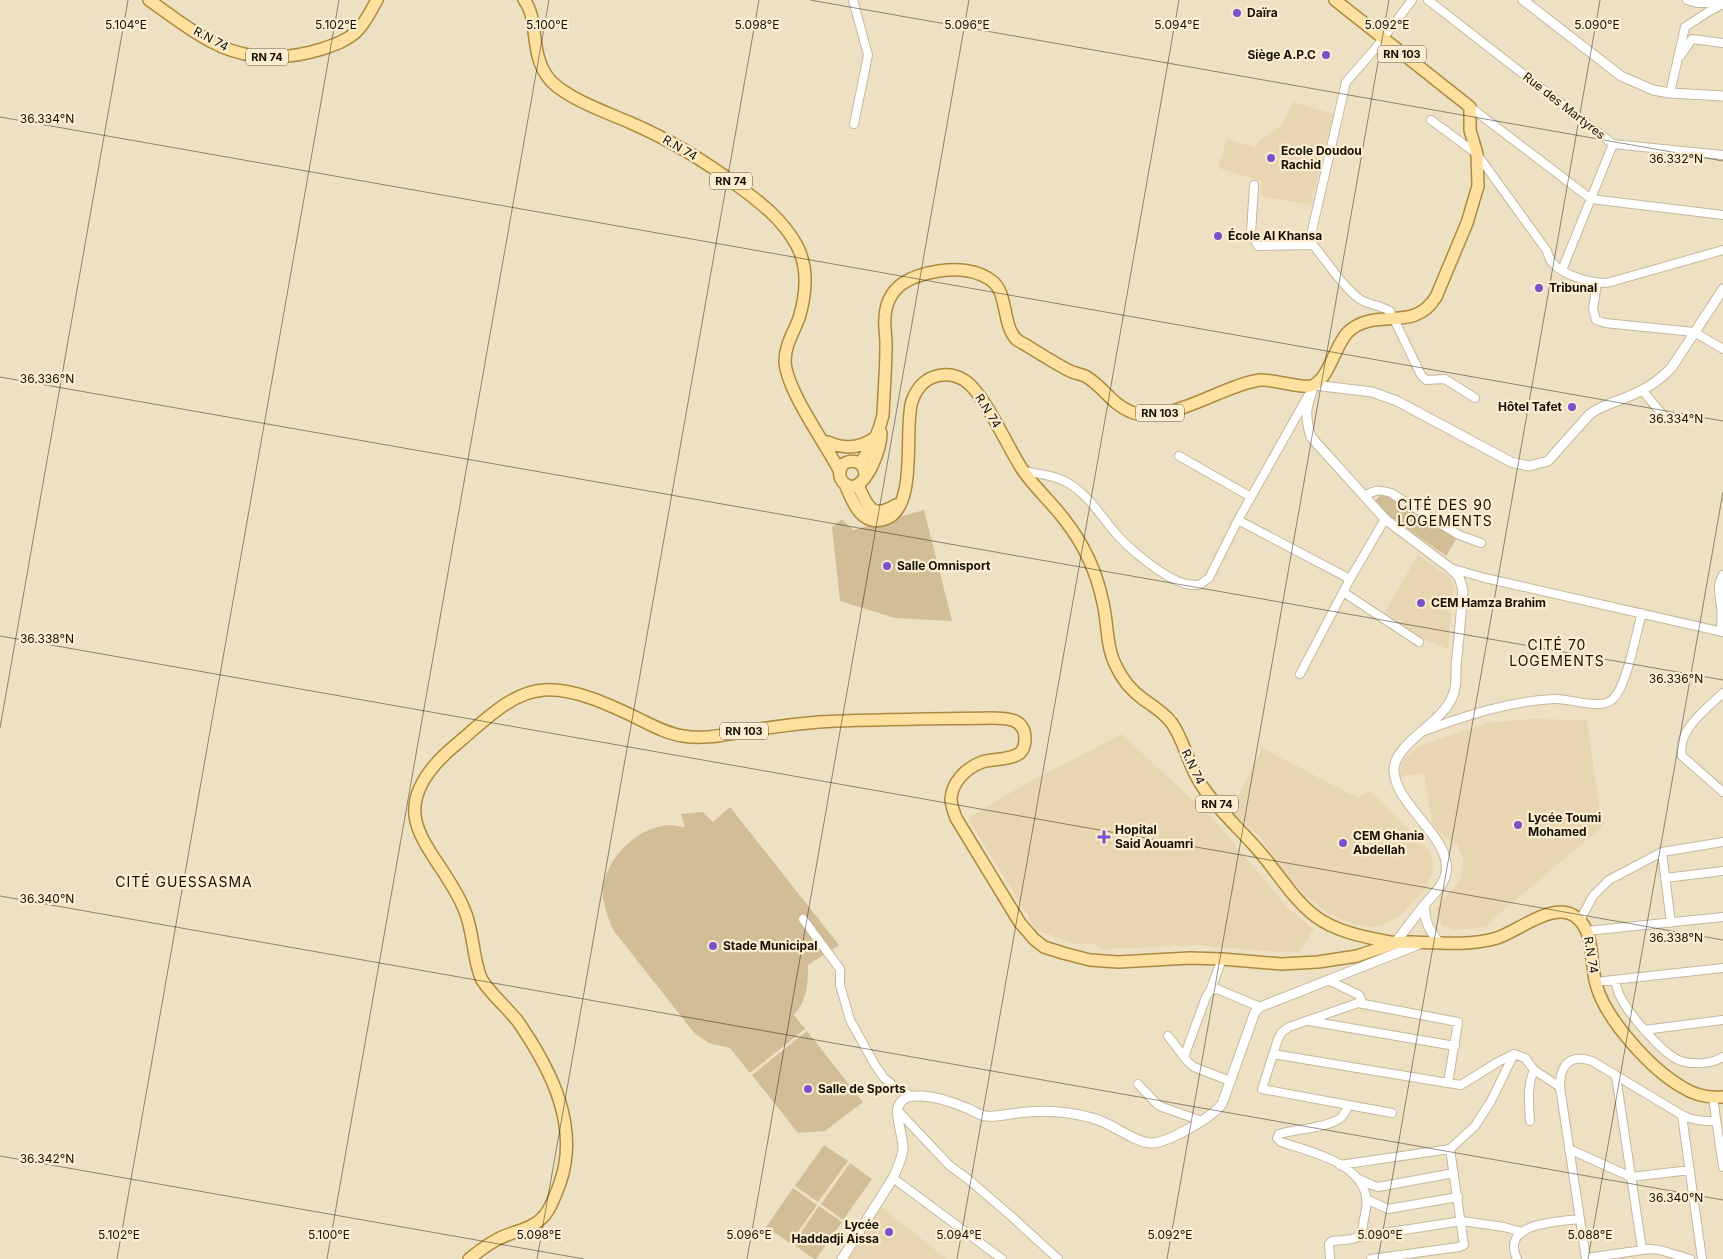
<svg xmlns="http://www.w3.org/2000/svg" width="1723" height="1259" viewBox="0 0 1723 1259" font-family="Inter,sans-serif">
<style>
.built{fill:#e8d6b2}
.green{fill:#d1be97}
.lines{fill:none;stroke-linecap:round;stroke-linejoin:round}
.minor-casing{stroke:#c6b89c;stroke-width:10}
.tertiary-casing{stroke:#c6b89c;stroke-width:11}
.primary-casing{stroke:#ac8b40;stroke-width:14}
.minor{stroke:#fff;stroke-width:8}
.tertiary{stroke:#fff;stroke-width:9}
.primary{stroke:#fee09f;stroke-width:11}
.ticks{fill:none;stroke:#161107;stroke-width:1;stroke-opacity:0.45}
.poi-dot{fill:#7952cb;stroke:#fcedd0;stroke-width:2}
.labels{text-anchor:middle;stroke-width:4.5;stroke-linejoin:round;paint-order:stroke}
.shield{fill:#fcedd0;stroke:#5b5343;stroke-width:1}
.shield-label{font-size:11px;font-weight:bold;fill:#161107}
.poi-label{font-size:12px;font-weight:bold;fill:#161107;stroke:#fcedd0;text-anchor:start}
.street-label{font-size:12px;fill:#161107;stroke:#fcedd0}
.neighbourhood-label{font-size:14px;letter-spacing:1px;fill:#161107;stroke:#fcedd0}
.ticks-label{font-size:12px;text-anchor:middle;fill:#161107;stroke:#fcedd0;stroke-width:4.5;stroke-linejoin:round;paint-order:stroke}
</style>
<rect width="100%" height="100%" fill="#eee0c3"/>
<path class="built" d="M1293 102 1333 114 1311 205 1260 196 1261 181 1218 168 1227 139 1256 148 1259 141 1282 125Z
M1418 555 1449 577 1453 583V592L1448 649 1422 639 1384 613Z
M1531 719 1587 720 1602 827 1499 914 1486 927 1453 930 1442 925 1436 908 1461 879 1463 858 1458 846 1442 834 1432 823 1424 773 1399 777 1403 760 1417 747 1466 730 1488 723Z
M1122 734 1215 821 1287 907 1314 929 1301 949 1297 952H1277L1198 945 1103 949 1092 944H1076L1036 930 968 818 1025 784Z
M1262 748 1358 798 1370 791 1429 850 1432 859 1433 872 1427 887 1401 915 1388 923 1372 927 1352 924 1329 914 1307 897 1287 875 1259 836 1231 811Z
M880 1206 947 1259H848Z"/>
<path class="green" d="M1382 493 1457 538 1446 556 1388 515 1375 501Z
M924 510 952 621 895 618 840 601 832 527 842 519 853 530Z
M730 807 839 945 808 965C808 984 807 1001 794 1015L805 1029 750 1073 730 1048 709 1043 695 1034 614 931C609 921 605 910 603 898 600 863 635 827 669 825 674 825 680 827 685 827L681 814 703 812 713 822Z
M807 1031 863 1102 825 1131 798 1133 752 1075Z
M824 1145 848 1161 818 1202 795 1186Z
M850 1163 872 1179 843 1220 821 1204Z
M793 1188 817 1205 790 1243 766 1227Z
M819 1206 842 1222 816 1259H814L793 1244Z"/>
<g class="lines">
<defs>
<path id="minor" d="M853 0 868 55 854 124
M1412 0 1375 49 1346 82 1311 235 1313 245C1325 259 1348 294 1363 301 1372 305 1381 306 1390 311L1421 375 1426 380 1445 379 1475 398
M1428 0 1613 144 1723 155
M1687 0 1697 3H1722
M1681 55 1692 39 1723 43
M1670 93 1685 27 1708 12 1723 4
M1470 107 1591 199 1723 215
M1431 120 1477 154 1547 251C1548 255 1550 260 1552 262 1563 276 1591 283 1607 283L1723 250
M1254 185 1251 233 1258 246 1313 245
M1562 270 1613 144
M1597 283 1593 309 1596 320 1605 323 1694 332 1723 349
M1642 390 1667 420
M1179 456 1251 497
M1023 471C1038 474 1055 475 1068 483 1087 494 1099 513 1113 530 1126 547 1163 577 1183 583 1188 585 1194 585 1199 585L1209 578 1238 520 1308 396
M1364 496C1375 490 1379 489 1391 493L1459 535 1481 543
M1238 520 1350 579
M1450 568 1485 578 1723 632
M1343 592 1419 642
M1721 631C1721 623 1722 615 1721 607 1720 595 1716 586 1723 575
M1300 674 1350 579 1385 519
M1723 693C1707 708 1676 731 1682 756L1723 792
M1424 731C1465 716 1509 701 1554 699 1570 698 1601 711 1613 699 1627 686 1636 633 1642 613
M1662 852 1671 923
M1665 878 1723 871
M803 919 840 969V985L850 1020 875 1065 884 1078 894 1086 911 1096
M1580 920 1593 896 1609 880 1662 852 1723 842
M1587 931 1723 917
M1328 980 1359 995 1361 999 1358 1003 1289 1027 1282 1032 1278 1039 1262 1089 1392 1113
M1615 981C1617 986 1617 991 1620 996 1628 1013 1663 1055 1681 1061 1694 1065 1711 1064 1723 1057
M1595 982 1723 968
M1210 991 1222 959
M1309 1021 1455 1046
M1644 1030 1723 1020
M1168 1036 1188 1062 1194 1067 1230 1081
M1273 1054 1448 1083 1458 1022 1358 1003
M1184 1057 1206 997 1210 991 1217 989 1260 1007
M1616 1076 1642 1249
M1448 1083 1461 1085 1498 1062 1514 1054 1525 1058 1534 1070
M1138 1084 1157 1104 1162 1107 1202 1121
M1713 1098 1723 1167
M897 1110 950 1166 968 1179 1011 1216 1058 1259
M1682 1115 1702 1259
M1530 1121C1529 1103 1527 1086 1534 1070L1560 1087
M1450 1149 1475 1126 1491 1101 1514 1054
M1569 1149 1631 1177 1690 1170
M1340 1165 1450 1149 1464 1245 1459 1247 1371 1259
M893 1178 1002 1259
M1359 1179 1372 1185 1378 1187 1454 1173
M1366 1199 1388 1209 1458 1197
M1358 1237 1462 1221 1504 1227 1522 1232
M1586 1258 1650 1249 1660 1250 1690 1259
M1330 1259 1329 1244 1332 1241C1339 1240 1357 1241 1361 1234 1363 1230 1363 1223 1364 1219 1366 1210 1368 1201 1365 1192 1355 1161 1308 1151 1281 1142L1277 1138 1279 1134C1295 1129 1326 1128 1339 1119 1344 1116 1346 1111 1348 1105
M1517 1259C1500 1222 1558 1222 1580 1219
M1586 1259 1560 1087C1560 1064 1570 1054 1592 1061L1682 1115C1694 1121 1703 1121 1716 1121"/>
<path id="tertiary" d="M1523 0 1621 76 1653 90 1670 93 1723 96
M1425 904C1433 895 1444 885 1446 873 1452 837 1396 807 1394 771 1393 743 1443 724 1453 695 1457 687 1456 675 1456 665 1459 640 1461 615 1463 590L1459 577 1450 568 1385 519 1311 437C1304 413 1306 408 1314 385L1372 392 1397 401 1511 462 1529 466 1548 461 1589 415C1597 408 1605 406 1614 402 1635 395 1657 384 1672 367L1723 289
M1395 943 1425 904C1423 921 1430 930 1439 943
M842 1259 893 1178C897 1169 902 1159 903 1149 904 1136 892 1111 901 1102 906 1095 914 1096 922 1096 939 1097 953 1102 969 1109 974 1111 981 1116 986 1116 994 1118 1018 1112 1028 1112 1049 1110 1071 1112 1092 1118 1111 1122 1133 1142 1150 1143 1167 1144 1212 1117 1222 1104L1255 1012 1260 1007 1422 943"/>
<path id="primary" d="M149 0C169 14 189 30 210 41 246 61 283 61 322 49 334 45 346 41 356 32 365 24 371 10 377 0
M524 0C540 19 528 56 551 81 568 99 608 113 631 123 670 140 705 161 738 186 761 203 782 219 796 244 809 267 806 295 799 318 794 332 785 345 785 361 786 390 826 444 840 472
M828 442C845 450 861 448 876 437
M860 463C871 449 879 433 883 415 884 392 886 368 886 344 886 335 884 326 885 317 887 285 912 275 939 271 957 268 978 270 992 281 1008 293 1002 324 1016 339 1019 342 1025 344 1029 347 1042 355 1056 364 1070 371 1074 373 1080 374 1085 376 1102 385 1110 403 1131 412 1168 426 1222 385 1260 380 1274 379 1305 390 1314 385 1330 376 1335 345 1348 332 1376 306 1413 334 1436 297L1467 223 1478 186 1477 154 1470 130V107L1335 0
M865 475C864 462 854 458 843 464 836 475 841 485 853 487 869 482 881 448 881 433
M845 484C852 500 860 525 882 520 920 512 903 428 912 401 917 387 927 376 943 375 949 374 958 376 964 380 984 392 1008 448 1022 469 1034 487 1051 502 1064 519 1083 543 1097 573 1103 603 1108 624 1106 647 1116 666 1122 679 1132 691 1143 699 1153 706 1163 712 1171 722 1185 741 1188 766 1202 786 1218 810 1240 829 1259 851 1277 872 1293 899 1315 916 1336 932 1365 937 1390 942 1397 943 1403 942 1411 942 1439 943 1470 946 1497 938 1519 931 1554 900 1576 917 1595 931 1590 963 1596 984 1605 1019 1651 1069 1682 1087 1694 1095 1709 1098 1723 1097
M858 485C867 506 872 520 896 505
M469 1259C478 1252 488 1244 498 1239 515 1230 531 1231 545 1215 552 1206 556 1194 560 1183 580 1126 551 1070 519 1023 509 1009 488 992 481 978 472 956 474 931 464 909 459 896 451 884 444 873 433 856 417 835 415 815 412 785 438 759 459 742 483 722 511 692 544 690 575 688 612 706 639 719 653 726 668 734 683 736 705 740 727 734 748 731 771 727 795 724 819 722 876 719 933 719 990 718 1007 718 1025 718 1025 739 1025 744 1024 749 1020 753 1009 761 994 758 982 762 966 768 952 782 951 799 951 805 954 812 956 818L1020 923 1034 939 1044 947 1063 953 1090 960 1118 962 1190 958 1222 959 1281 964 1318 962 1357 956 1395 943"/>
</defs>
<use href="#minor" class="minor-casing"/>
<use href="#tertiary" class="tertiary-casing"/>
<use href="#primary" class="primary-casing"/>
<use href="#minor" class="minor"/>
<use href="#tertiary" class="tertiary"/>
<use href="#primary" class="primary"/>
</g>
<path class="ticks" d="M810 0 1723 161M0 117 1723 421M0 377 1723 680M0 636 1723 940M0 728 128 0M0 896 1723 1200M0 1156 584 1259M117 1259 339 0M327 1259 549 0M537 1259 759 0M747 1259 969 0M957 1259 1179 0M1167 1259 1389 0M1378 1259 1600 0M1588 1259 1723 492"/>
<g class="poi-dot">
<circle cx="1237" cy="13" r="5"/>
<circle cx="1326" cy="55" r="5"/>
<circle cx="1271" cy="158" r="5"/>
<circle cx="1218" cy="236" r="5"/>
<circle cx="1539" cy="288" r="5"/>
<circle cx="1572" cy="407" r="5"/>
<circle cx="887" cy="566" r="5"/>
<circle cx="1421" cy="603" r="5"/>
<circle cx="1518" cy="825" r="5"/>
<path d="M1101.5 829.5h5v5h5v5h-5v5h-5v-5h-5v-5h5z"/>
<circle cx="1343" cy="843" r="5"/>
<circle cx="713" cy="946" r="5"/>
<circle cx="808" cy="1089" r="5"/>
<circle cx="889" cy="1232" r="5"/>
</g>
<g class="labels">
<g class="shield">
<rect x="1378" y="45.5" width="48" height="17" rx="4"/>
<rect x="246" y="48.5" width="42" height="17" rx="4"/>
<rect x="710" y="172.5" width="42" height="17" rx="4"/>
<rect x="1136" y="404.5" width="48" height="17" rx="4"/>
<rect x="720" y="722.5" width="48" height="17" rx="4"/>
<rect x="1196" y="795.5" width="42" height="17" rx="4"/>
</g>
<g class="shield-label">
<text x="1402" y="58">RN 103</text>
<text x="267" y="61">RN 74</text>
<text x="731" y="185">RN 74</text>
<text x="1160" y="417">RN 103</text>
<text x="744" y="735">RN 103</text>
<text x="1217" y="808">RN 74</text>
</g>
<g class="poi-label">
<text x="1247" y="17">Daïra</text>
<text x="1316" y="59" text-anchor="end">Siège A.P.C</text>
<text x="1281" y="155">Ecole Doudou<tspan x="1281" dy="14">Rachid</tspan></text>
<text x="1228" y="240">École Al Khansa</text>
<text x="1549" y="292">Tribunal</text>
<text x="1562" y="411" text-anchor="end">Hôtel Tafet</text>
<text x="897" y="570">Salle Omnisport</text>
<text x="1431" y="607">CEM Hamza Brahim</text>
<text x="1528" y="822">Lycée Toumi<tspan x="1528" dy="14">Mohamed</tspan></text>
<text x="1115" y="834">Hopital<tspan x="1115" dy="14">Said Aouamri</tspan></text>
<text x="1353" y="840">CEM Ghania<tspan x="1353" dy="14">Abdellah</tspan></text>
<text x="723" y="950">Stade Municipal</text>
<text x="818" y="1093">Salle de Sports</text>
<text x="879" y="1229" text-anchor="end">Lycée<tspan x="879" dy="14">Haddadji Aissa</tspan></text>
</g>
<g class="street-label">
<text transform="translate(211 39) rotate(28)" y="4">R.N 74</text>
<text transform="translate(1564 106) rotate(38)" y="4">Rue des Martyres</text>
<text transform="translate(680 148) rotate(30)" y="4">R.N 74</text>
<text transform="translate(988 411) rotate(58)" y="4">R.N 74</text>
<text transform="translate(1193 767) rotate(64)" y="4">R.N 74</text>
<text transform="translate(1591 955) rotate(81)" y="4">R.N 74</text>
</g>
<g class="neighbourhood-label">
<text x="1445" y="510">CITÉ DES 90<tspan x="1445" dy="16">LOGEMENTS</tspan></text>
<text x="1557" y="650">CITÉ 70<tspan x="1557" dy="16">LOGEMENTS</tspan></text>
<text x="184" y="887">CITÉ GUESSASMA</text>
</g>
</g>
<g class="ticks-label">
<text x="126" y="29">5.104°E</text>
<text x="336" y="29">5.102°E</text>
<text x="547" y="29">5.100°E</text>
<text x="757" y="29">5.098°E</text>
<text x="967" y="29">5.096°E</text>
<text x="1177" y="29">5.094°E</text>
<text x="1387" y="29">5.092°E</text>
<text x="1597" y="29">5.090°E</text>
<text x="47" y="123">36.334°N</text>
<text x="1676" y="163">36.332°N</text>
<text x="47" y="383">36.336°N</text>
<text x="1676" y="423">36.334°N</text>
<text x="47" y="643">36.338°N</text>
<text x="1676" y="683">36.336°N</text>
<text x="47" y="903">36.340°N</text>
<text x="1676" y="942">36.338°N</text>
<text x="47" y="1163">36.342°N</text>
<text x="1676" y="1202">36.340°N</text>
<text x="119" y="1239">5.102°E</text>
<text x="329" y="1239">5.100°E</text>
<text x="539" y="1239">5.098°E</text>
<text x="749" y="1239">5.096°E</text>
<text x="959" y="1239">5.094°E</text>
<text x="1170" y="1239">5.092°E</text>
<text x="1380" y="1239">5.090°E</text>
<text x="1590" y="1239">5.088°E</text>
</g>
</svg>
